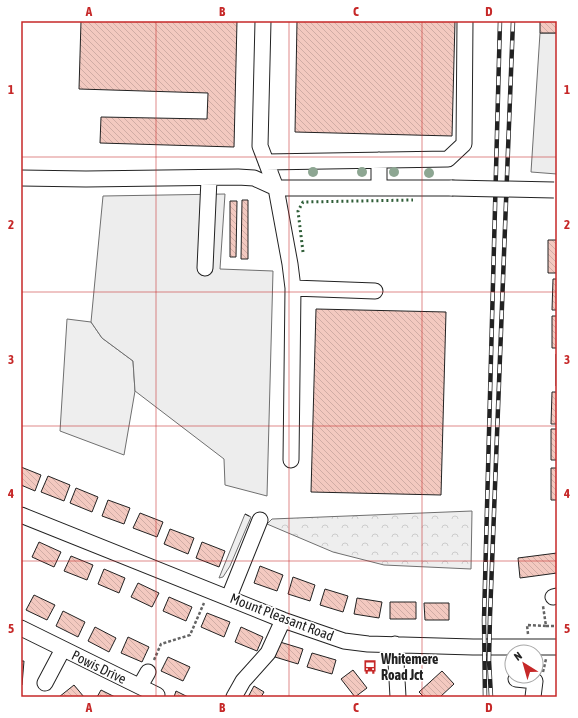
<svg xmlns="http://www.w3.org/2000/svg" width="578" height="718" viewBox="0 0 578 718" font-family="'Asap Condensed',sans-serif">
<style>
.green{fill:#eee;stroke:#6f6f6f}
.forest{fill:url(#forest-crowns);stroke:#6f6f6f}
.parking{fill:#ededed;stroke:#6f6f6f}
.building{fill:url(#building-back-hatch);stroke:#222}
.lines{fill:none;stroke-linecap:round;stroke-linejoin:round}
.minor-casing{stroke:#222;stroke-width:17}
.path{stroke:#646464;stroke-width:2.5;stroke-dasharray:3 2;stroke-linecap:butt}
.minor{stroke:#fff;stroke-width:15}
.rail-casing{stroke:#222;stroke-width:4.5}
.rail{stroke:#fff;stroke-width:3;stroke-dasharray:9;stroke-linecap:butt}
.minor-bridge-casing{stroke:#222;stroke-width:17;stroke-linecap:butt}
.minor-bridge{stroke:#fff;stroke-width:15}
.hedge{stroke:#2f5e38;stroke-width:3;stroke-dasharray:2 3;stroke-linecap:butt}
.fence{stroke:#222;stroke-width:1;stroke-dasharray:5 2;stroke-linecap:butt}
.tree{fill:#8da692}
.grid{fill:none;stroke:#c62828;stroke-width:1;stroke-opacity:0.55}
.labels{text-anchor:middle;stroke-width:3;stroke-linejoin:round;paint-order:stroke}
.street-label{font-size:14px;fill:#222;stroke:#fff}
.poi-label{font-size:14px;font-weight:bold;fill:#222;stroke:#fff;text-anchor:start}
.neatline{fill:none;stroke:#c62828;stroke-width:1.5}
.grid-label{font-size:13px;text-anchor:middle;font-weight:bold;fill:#c62828}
</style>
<defs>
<pattern id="forest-crowns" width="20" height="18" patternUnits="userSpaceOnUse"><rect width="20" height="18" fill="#eee"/><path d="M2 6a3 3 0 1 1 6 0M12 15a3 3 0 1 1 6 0" fill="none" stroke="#ccc"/></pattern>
<pattern id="building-back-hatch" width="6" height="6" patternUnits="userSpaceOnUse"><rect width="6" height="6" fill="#f3c9c0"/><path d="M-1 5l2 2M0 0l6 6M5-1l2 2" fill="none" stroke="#d0aca5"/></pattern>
</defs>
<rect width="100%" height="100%" fill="#fff"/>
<path class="green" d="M67 319 91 322 102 338 133 361 135 391 124 455 60 431Z
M245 514 251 517 230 566 223 577 219 578Z"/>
<path class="forest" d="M472 511 471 569 384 565 333 552 267 524 272 519Z"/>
<path class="parking" d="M540 33H557V174L531 172Z
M225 194 220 269 273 271 267 496 225 485 224 459 135 391 133 361 102 338 91 322 103 196Z"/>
<path class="building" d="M81 21H237L234 147 100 143 101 117 207 119 208 93 79 89Z
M297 21H455L452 136 295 132Z
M540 21H557V33H540Z
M242 200H248V259H241Z
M230 201H237L236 257H230Z
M548 240H557V273H548Z
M553 279H557V310H552Z
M316 309 446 312 441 495 311 492Z
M552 316H557V348H552Z
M556 354H557V386H556Z
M552 392H557V424H551Z
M551 429H557V460H551Z
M21 467 41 475 35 491 21 485Z
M551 468H557V500H551Z
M48 476 70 485 64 501 41 492Z
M76 488 98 497 92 512 70 503Z
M108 500 130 508 124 524 102 516Z
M140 513 163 522 157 537 133 528Z
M170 529 194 538 188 554 164 544Z
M39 542 61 552 54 567 32 557Z
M202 542 225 551 219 567 196 558Z
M557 553V573L520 578 518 558Z
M71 556 93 565 87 580 64 571Z
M260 566 283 575 277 591 254 583Z
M104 569 125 578 119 593 98 584Z
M293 577 315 585 310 601 288 594Z
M138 583 159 593 152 607 131 597Z
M325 589 348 596 343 612 320 605Z
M34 595 55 605 47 620 26 610Z
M169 597 192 607 186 621 163 611Z
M357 598 382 602 379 618 354 614Z
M390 602H416V619H390Z
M424 603H449V620H425Z
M63 611 85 622 78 637 56 626Z
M207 613 230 622 224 637 201 627Z
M95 627 116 638 109 652 88 641Z
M241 627 263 637 257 651 235 642Z
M128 637 149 647 142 662 121 653Z
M280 642 303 649 298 664 275 657Z
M312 653 336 660 332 674 307 667Z
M168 657 190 667 183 681 161 671Z
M21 661H24L22 685H21Z
M353 670 367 688 355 697 341 679Z
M442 671 454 684 440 697H424L419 692Z
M74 685 84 697H59Z
M254 686 264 692 261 697H248Z
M101 690 115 697H97Z
M176 691 188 697H174Z"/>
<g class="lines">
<defs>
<path id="minor" d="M263 21 260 146 276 188 290 264 293 288 291 460
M379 160V188
M266 162 448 159 464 144 465 21
M21 178 86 179 238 177 254 178 276 188H452
M205 268 209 179
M293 288 375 291
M21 515 283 620 344 641 368 644 473 647H557
M229 597 260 520
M553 597 557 596
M21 628 157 695
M395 644 398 697
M516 679 535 681 533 697
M45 683 63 649
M140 686 148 672
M234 697 243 681 268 653 283 620"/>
</defs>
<use href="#minor" class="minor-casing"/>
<path class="path" d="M546 626H557
M528 634 527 625 546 626 543 606
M154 660 161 644 190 635 204 603
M543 672 546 659"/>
<use href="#minor" class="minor"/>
<defs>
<path id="rail" d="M485 697 484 620 500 21
M491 697 489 660 490 616 513 21"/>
</defs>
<use href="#rail" class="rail-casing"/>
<use href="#rail" class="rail"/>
<defs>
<path id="minor-bridge" d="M452 188 554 190"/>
</defs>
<use href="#minor-bridge" class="minor-bridge-casing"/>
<use href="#minor-bridge" class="minor-bridge"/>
<path class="hedge" d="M303 252 298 211 303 202 413 200"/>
<path class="fence" d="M245 514 251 517"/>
</g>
<g class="tree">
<circle cx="313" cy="172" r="5"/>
<circle cx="362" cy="172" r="5"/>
<circle cx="394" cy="172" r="5"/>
<circle cx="429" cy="173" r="5"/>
</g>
<path class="grid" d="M156 21V697M289 21V697M422 21V697M21 157H557M21 292H557M21 426H557M21 561H557"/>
<defs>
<symbol id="bus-bare" viewBox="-9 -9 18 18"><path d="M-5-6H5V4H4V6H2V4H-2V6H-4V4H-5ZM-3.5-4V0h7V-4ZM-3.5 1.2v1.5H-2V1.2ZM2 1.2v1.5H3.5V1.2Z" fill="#c62828" stroke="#fff" stroke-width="2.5" paint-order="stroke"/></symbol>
</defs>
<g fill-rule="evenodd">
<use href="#bus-bare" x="360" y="657" width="20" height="20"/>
</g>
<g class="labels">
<g class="street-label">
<text transform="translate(282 617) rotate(21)" y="5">Mount Pleasant Road</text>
<text transform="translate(99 667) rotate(26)" y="5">Powis Drive</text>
</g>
<g class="poi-label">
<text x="381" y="664">Whitemere<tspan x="381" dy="16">Road Jct</tspan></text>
</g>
</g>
<rect width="578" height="718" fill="none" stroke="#ffffff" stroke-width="44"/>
<g transform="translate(524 664) rotate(323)"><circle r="19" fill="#ffffff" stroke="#a7a7a7"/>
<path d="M0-3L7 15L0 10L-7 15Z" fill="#c62828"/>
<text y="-6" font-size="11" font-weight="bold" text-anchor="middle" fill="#222222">N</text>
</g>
<rect x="22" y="22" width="534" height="674" class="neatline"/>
<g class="grid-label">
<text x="89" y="16">A</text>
<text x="222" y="16">B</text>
<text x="356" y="16">C</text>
<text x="489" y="16">D</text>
<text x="11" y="94">1</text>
<text x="567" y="94">1</text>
<text x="11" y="229">2</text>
<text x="567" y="229">2</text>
<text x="11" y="364">3</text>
<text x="567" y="364">3</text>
<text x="11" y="498">4</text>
<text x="567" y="498">4</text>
<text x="11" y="633">5</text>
<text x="567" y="633">5</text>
<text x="89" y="712">A</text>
<text x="222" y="712">B</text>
<text x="356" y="712">C</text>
<text x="489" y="712">D</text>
</g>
</svg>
